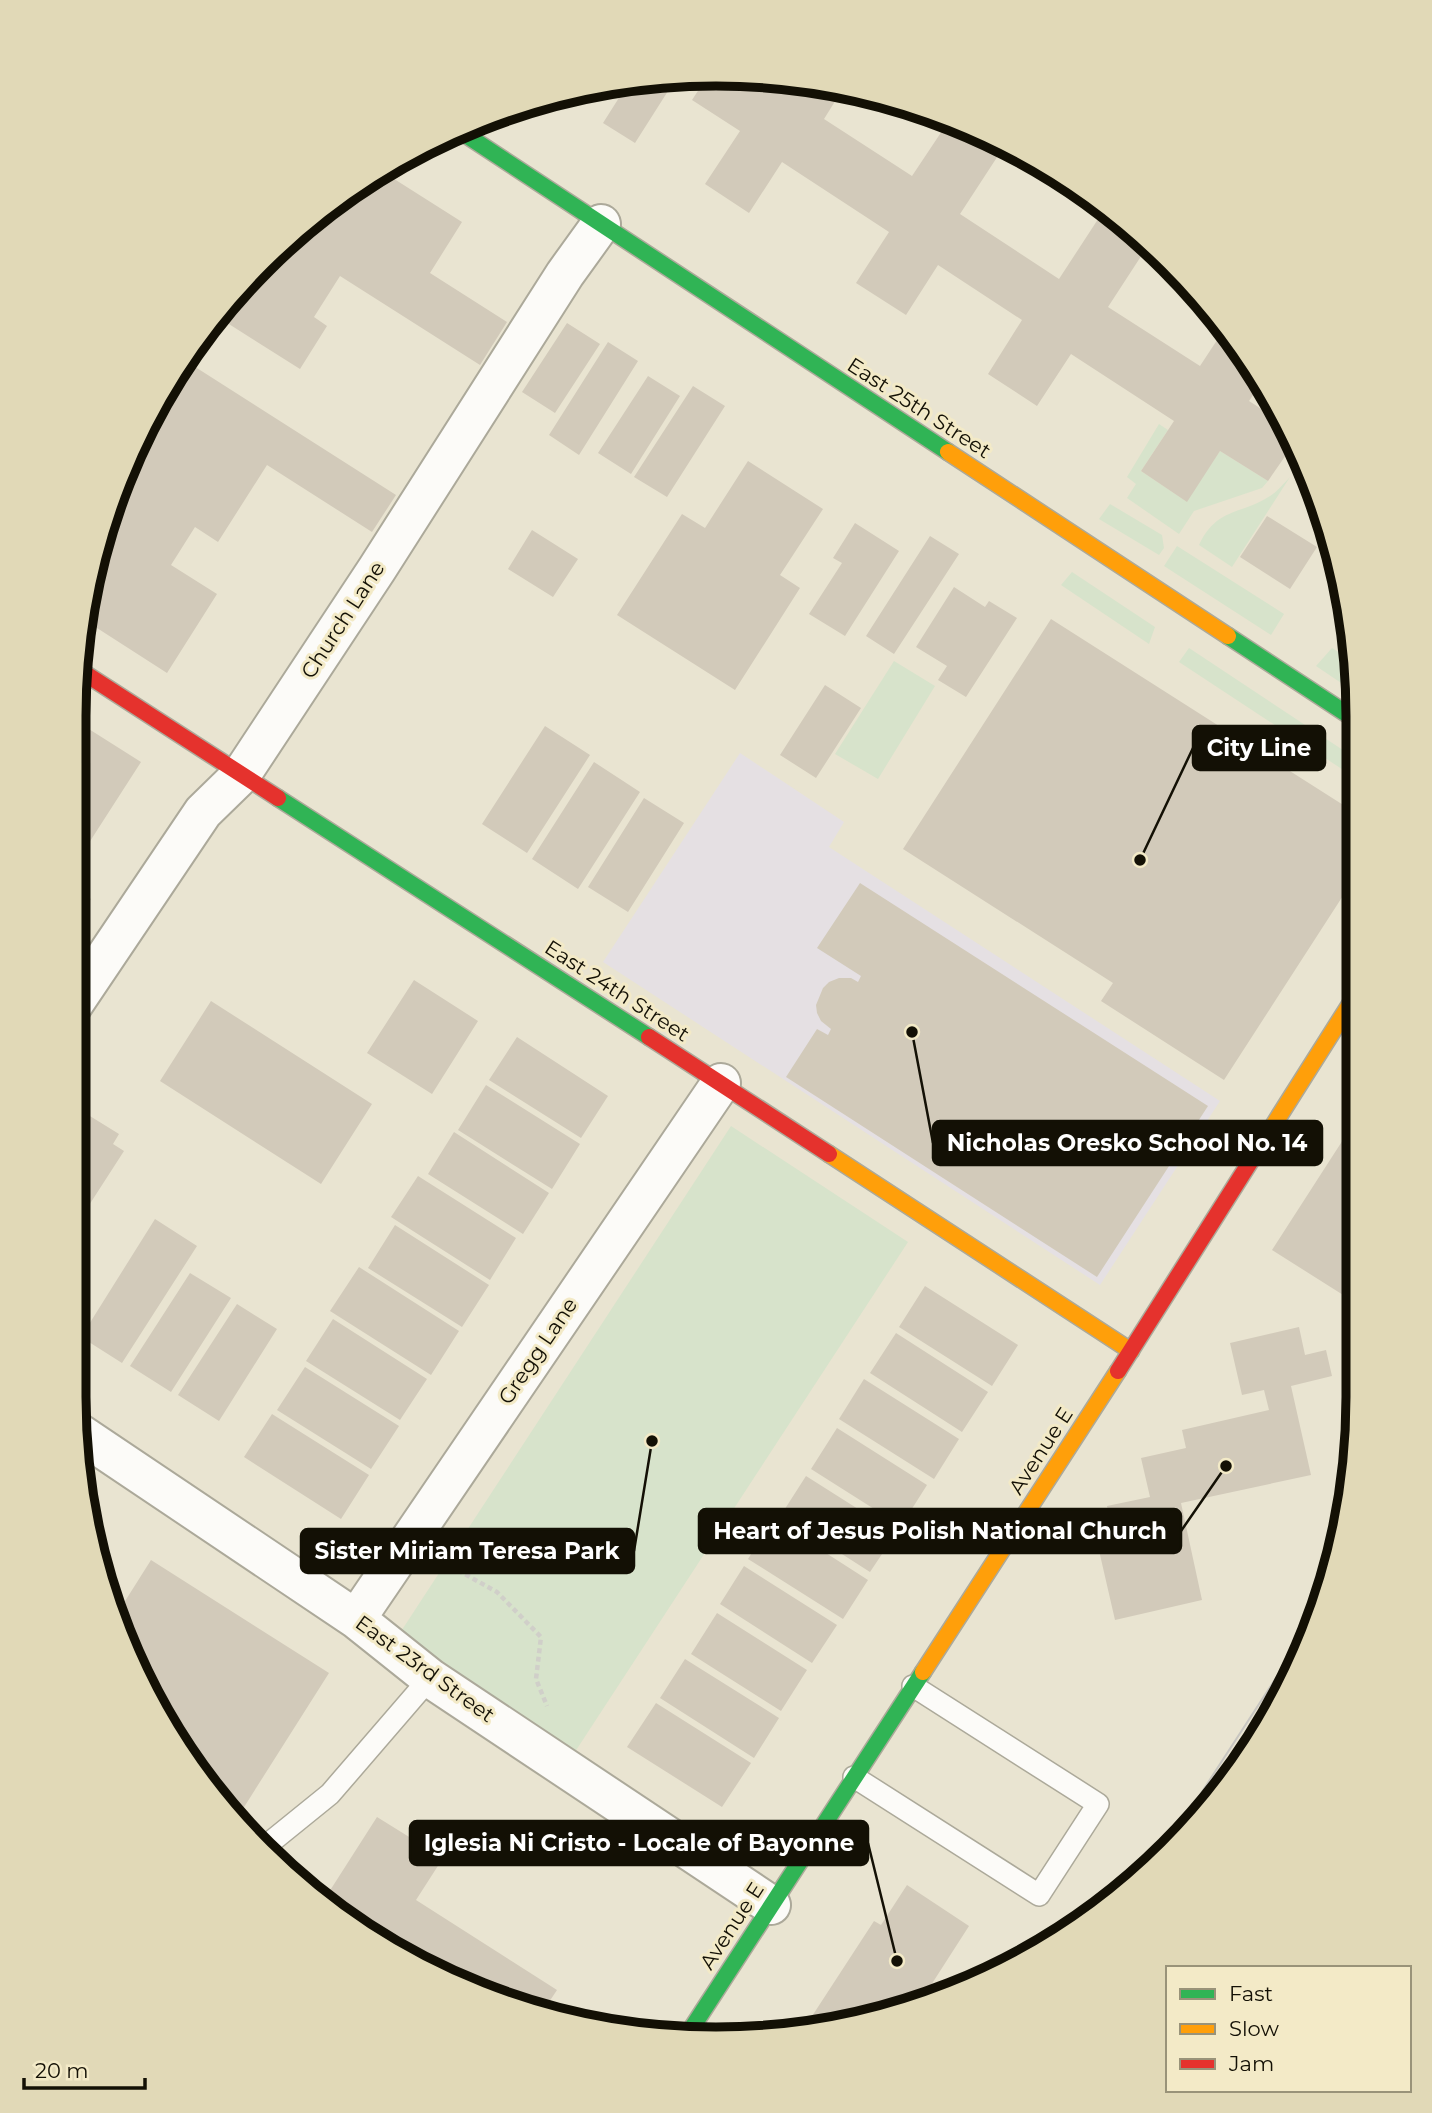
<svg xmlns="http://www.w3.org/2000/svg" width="1432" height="2113" viewBox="0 0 1432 2113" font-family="Montserrat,sans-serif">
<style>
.education{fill:#e5e0e3}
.green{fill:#d7e3cb}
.building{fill:#d2caba}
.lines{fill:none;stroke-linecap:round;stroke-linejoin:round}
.lane-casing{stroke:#aca99a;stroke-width:24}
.street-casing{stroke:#aca99a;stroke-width:42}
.fast-casing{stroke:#aca99a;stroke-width:19}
.slow-casing{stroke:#aca99a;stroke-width:19}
.jam-casing{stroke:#aca99a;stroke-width:19}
.path{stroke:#d0cfc9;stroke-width:4.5;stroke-dasharray:5 3.5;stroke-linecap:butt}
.lane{stroke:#fcfbf8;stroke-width:21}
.street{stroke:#fcfbf8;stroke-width:38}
.fast{stroke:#30b455;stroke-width:16}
.slow{stroke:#ff9f0a;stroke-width:16}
.jam{stroke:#e5322d;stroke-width:16}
.tram{stroke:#c7c5c0;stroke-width:2}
.labels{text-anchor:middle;stroke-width:6;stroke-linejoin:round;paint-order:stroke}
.street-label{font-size:21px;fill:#131005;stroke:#f3eac7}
.rim{fill:none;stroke:#131005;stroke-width:9}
.leader{fill:none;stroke:#131005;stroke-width:2.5}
.callout-dot{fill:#131005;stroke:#f3eac7;stroke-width:2.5}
.callout{fill:#131005;stroke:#131005;stroke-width:2.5}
.callout-label{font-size:23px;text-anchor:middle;font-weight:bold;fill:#fff}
</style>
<rect width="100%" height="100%" fill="#e9e4d1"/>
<path class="education" d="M740 753 844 822 829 847 1220 1101 1100 1285 603 962Z"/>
<path class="green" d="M1159 424 1168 430 1141 471 1186 501 1220 451 1268 481 1262 488 1194 511 1179 534 1127 498 1136 484 1127 477Z
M1290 477 1232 567 1199 545C1217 507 1241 515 1270 496 1277 492 1284 483 1290 477Z
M1110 504 1162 535 1164 548 1159 555 1099 519Z
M1177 546 1284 614 1271 635 1164 566Z
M1072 572 1155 627 1149 644 1061 585Z
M1189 648 1358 760 1357 779 1179 662Z
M1332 648 1353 661 1356 693 1316 666Z
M894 661 935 686 878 779 835 754Z
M731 1126 908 1242 571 1758 396 1639Z"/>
<path class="building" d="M709 74 754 77 771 88 776 79 844 87 824 119 912 176 950 119 962 122 1005 145 960 214 1059 279 1104 210 1120 221 1149 244 1108 307 1200 366 1225 328 1250 359 1262 382 1249 401 1285 424 1295 442 1268 481 1220 451 1187 502 1141 471 1174 421 1071 354 1037 406 988 374 1022 320 938 265 906 315 856 283 889 232 782 162 749 213 705 184 740 131 692 100Z
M671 78 675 80 635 143 603 123 629 82Z
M380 170 462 222 430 273 507 322 480 365 340 276 314 317 327 326 300 369 221 319 261 262 359 182Z
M567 323 600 344 555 413 522 392Z
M608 342 638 361 579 455 549 435Z
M189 363 396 495 372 532 267 465 218 542 195 527 171 565 217 594 167 673 83 619 86 591 140 431Z
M648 376 680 396 631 474 598 453Z
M693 386 725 406 667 497 634 477Z
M748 461 823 509 780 575 800 588 735 690 617 615 682 514 705 528Z
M1267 516 1317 547 1290 589 1240 557Z
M855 523 899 551 845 636 809 614 842 563 833 558Z
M532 530 578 559 553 597 508 569Z
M930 536 959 554 894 654 866 636Z
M954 587 985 607 989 601 1017 618 966 697 938 680 947 666 916 647Z
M1051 619 1359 815V871L1224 1080 1101 1001 1113 983 903 849Z
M825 685 861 708 816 778 780 755Z
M73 719 141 762 76 863 73 862Z
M545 726 590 755 527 853 482 824Z
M594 762 640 792 578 889 532 859Z
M644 798 684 823 628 912 588 887Z
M860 883 1208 1106 1097 1277 786 1077 817 1029 828 1035 831 1029 821 1021 817 1013 816 1005 823 988 829 982 839 978H851L858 982 861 976 817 948Z
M73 887 91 899 73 927Z
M414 980 478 1021 432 1094 367 1053Z
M211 1001 372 1104 321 1184 160 1081Z
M517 1037 608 1096 581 1138 489 1080Z
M486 1085 580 1144 552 1189 458 1130Z
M85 1113 119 1134 113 1144 124 1151 73 1230V1119L79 1122Z
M1359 1115V1305L1272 1250Z
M454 1132 549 1193 523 1234 428 1174Z
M418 1176 516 1238 490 1280 391 1217Z
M155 1219 197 1246 122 1363 81 1337Z
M395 1225 489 1285 462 1327 368 1268Z
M359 1267 459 1331 431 1375 330 1311Z
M190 1273 231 1298 171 1392 130 1366Z
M925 1286 1018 1345 992 1386 899 1327Z
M237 1304 277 1329 219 1421 178 1395Z
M333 1319 427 1379 400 1420 306 1361Z
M1299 1327 1305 1355 1326 1350 1332 1376 1291 1386 1311 1475 1181 1503 1202 1600 1115 1620 1095 1533 1112 1529 1107 1506 1150 1497 1141 1458 1186 1448 1182 1430 1269 1410 1264 1390 1242 1395 1230 1343Z
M896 1333 988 1392 962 1432 870 1373Z
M305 1367 399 1426 371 1469 277 1410Z
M864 1379 959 1439 934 1479 839 1419Z
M272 1414 369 1475 341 1519 244 1457Z
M837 1428 927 1485 901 1526 811 1469Z
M806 1476 896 1533 870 1572 781 1515Z
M773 1519 868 1580 843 1619 748 1559Z
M151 1560 329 1673 239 1815 182 1754 115 1617Z
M744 1566 837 1625 812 1663 720 1604Z
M717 1613 807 1670 781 1711 691 1654Z
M685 1659 779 1718 754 1758 660 1698Z
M656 1703 751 1763 722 1807 627 1747Z
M377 1817 443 1858 416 1900 557 1990 545 2008 470 1991 322 1903Z
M907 1885 969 1926 924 1996 842 2027 803 2030 874 1921 881 1925Z"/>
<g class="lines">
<defs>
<path id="lane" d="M854 1777 1039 1895 1098 1804 913 1686
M267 1845 330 1794 430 1678"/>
<path id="street" d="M73 1005 203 812 241 775 377 569 565 274 601 224
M79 1433 356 1619 430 1678 771 1905
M356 1619 721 1083"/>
<path id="fast" d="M457 129 948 452
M1228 636 1359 722
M278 798 649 1037
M686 2037 923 1672"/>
<path id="slow" d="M948 452 1228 636
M1259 1148 1359 990
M829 1154 1131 1351
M923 1672 1118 1371"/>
<path id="jam" d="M78 669 278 798
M649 1037 829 1154
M1118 1371 1259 1148"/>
</defs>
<use href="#lane" class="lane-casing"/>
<use href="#street" class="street-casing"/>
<use href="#fast" class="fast-casing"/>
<use href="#slow" class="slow-casing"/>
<use href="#jam" class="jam-casing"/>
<path class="path" d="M443 1562 497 1592 541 1637 536 1679 547 1706"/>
<use href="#lane" class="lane"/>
<use href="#street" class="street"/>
<use href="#fast" class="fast"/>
<use href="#slow" class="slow"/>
<use href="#jam" class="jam"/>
<path class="tram" d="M1157 1861 1313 1621"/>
</g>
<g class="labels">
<g class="street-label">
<text transform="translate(919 408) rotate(33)" y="7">East 25th Street</text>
<text transform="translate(343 620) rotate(-57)" y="7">Church Lane</text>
<text transform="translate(617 991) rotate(33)" y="7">East 24th Street</text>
<text transform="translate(538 1351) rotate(-56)" y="7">Gregg Lane</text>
<text transform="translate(1041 1451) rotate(-57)" y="7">Avenue E</text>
<text transform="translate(425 1669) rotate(36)" y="7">East 23rd Street</text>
<text transform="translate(732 1926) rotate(-57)" y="7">Avenue E</text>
</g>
</g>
<path d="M0 0H1432V2113H0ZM716 86H716A630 630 0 0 1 1346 716V1397A630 630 0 0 1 716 2027H716A630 630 0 0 1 86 1397V716A630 630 0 0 1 716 86Z" fill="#e1d9b7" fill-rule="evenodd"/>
<path class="rim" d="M716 86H716A630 630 0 0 1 1346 716V1397A630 630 0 0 1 716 2027H716A630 630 0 0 1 86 1397V716A630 630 0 0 1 716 86Z"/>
<path class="leader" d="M1140 860L1193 748M912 1032L933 1143M1226 1466L1181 1531M652 1441L634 1551M897 1961L868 1843"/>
<g class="callout-dot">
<circle cx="1140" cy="860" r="7"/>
<circle cx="912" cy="1032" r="7"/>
<circle cx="1226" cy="1466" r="7"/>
<circle cx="652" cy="1441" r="7"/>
<circle cx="897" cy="1961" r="7"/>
</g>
<g class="callout">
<rect x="1193" y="726" width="132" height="44" rx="7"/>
<rect x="933" y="1121" width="389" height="44" rx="7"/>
<rect x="699" y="1509" width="482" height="44" rx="7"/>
<rect x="301" y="1529" width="333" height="44" rx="7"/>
<rect x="410" y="1821" width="458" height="44" rx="7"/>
</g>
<g class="callout-label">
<text x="1259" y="756">City Line</text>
<text x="1127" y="1151">Nicholas Oresko School No. 14</text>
<text x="940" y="1539">Heart of Jesus Polish National Church</text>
<text x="467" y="1559">Sister Miriam Teresa Park</text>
<text x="639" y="1851">Iglesia Ni Cristo - Locale of Bayonne</text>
</g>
<rect x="1166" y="1966" width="245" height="126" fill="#f3eac7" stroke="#999379" stroke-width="2"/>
<rect x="1180" y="1989" width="35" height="10" fill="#30b455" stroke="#999379" stroke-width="2"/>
<text x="1229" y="2001" font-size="21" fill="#131005">Fast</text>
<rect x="1180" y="2024" width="35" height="10" fill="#ff9f0a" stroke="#999379" stroke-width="2"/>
<text x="1229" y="2036" font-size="21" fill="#131005">Slow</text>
<rect x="1180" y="2059" width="35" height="10" fill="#e5322d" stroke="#999379" stroke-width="2"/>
<text x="1229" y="2071" font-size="21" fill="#131005">Jam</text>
<path d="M24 2078v10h121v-10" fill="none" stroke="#131005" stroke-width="3.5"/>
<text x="35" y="2078" font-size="21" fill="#131005" stroke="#f3eac7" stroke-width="5" paint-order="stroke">20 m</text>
</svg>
